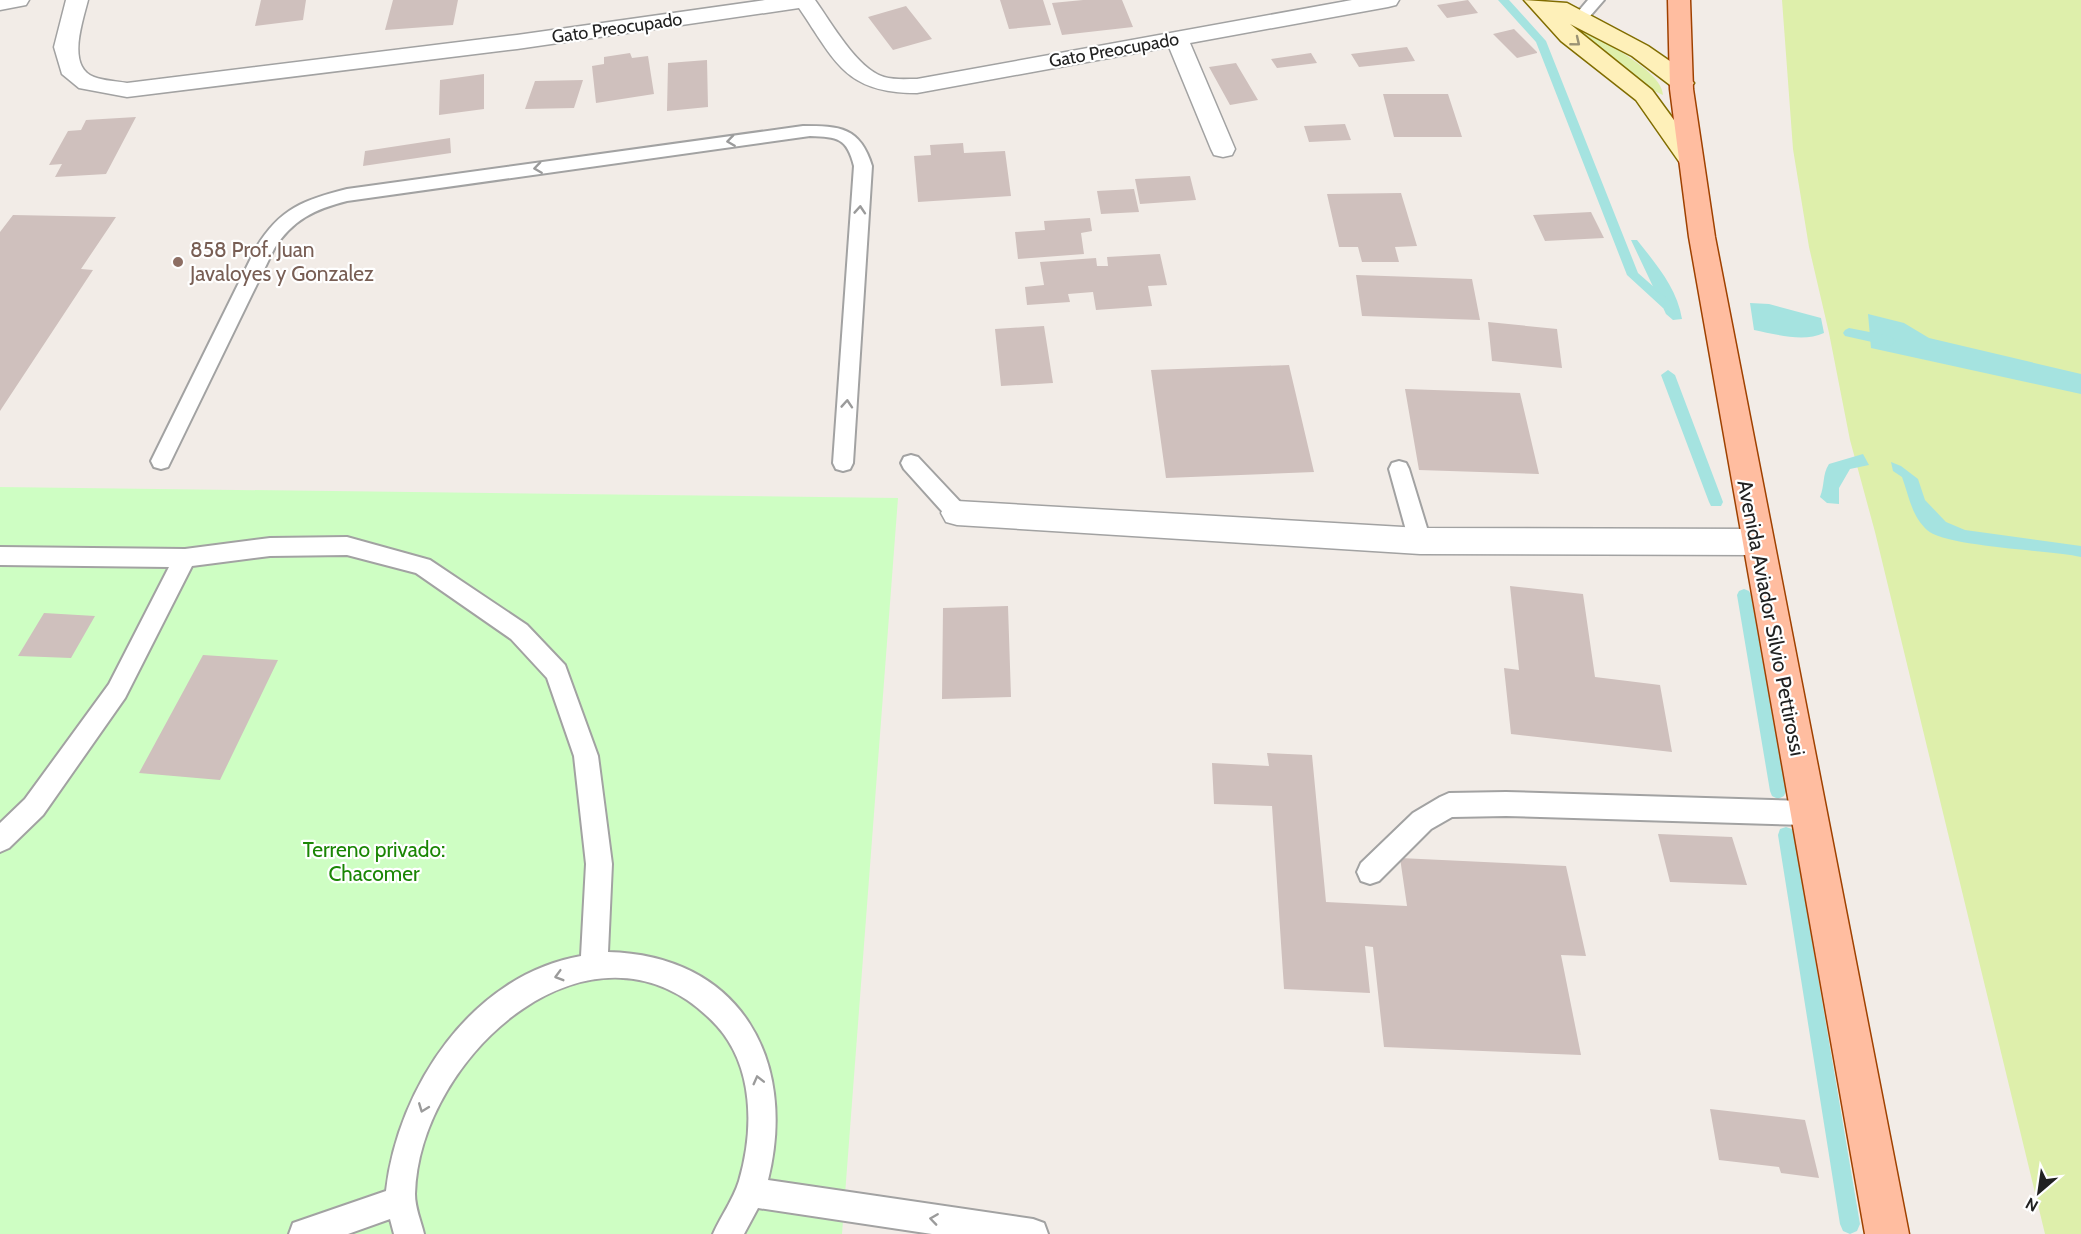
<svg xmlns="http://www.w3.org/2000/svg" width="2081" height="1234" viewBox="0 0 2081 1234" font-family="Cabin,sans-serif">
<style>
.grass{fill:#deefab}
.park{fill:#cefec3}
.water{fill:#a5e3e0}
.lines{fill:none;stroke-linecap:round;stroke-linejoin:round}
.stream{fill:#a5e3e0;fill-rule:evenodd}
.building{fill:#cfc0bd}
.lane-casing{stroke:#a2a2a2;stroke-width:4}
.street-casing{stroke:#a2a2a2;stroke-width:3}
.secondary-casing{stroke:#816d00;stroke-width:3}
.primary-casing{stroke:#9f4100;stroke-width:3}
.lane{fill:#fff;fill-rule:evenodd}
.street{fill:#fff;fill-rule:evenodd}
.secondary{fill:#fef0b9;fill-rule:evenodd}
.primary{fill:#ffbda0;fill-rule:evenodd}
.oneway{stroke:#9b9375}
.oneway2{stroke:#9b9b9b}
.education-dot{fill:#8d6e63;stroke:#fff;stroke-width:2}
.labels{text-anchor:middle;stroke-width:4.5;stroke-linejoin:round;paint-order:stroke}
.far-street-label{font-size:18px;fill:#212121;stroke:#fff}
.education-label{font-size:21px;fill:#785e54;stroke:#fff;text-anchor:start}
.street-label{font-size:21px;fill:#212121;stroke:#fff}
.park-label{font-size:21px;fill:#1a8604;stroke:#fff}
</style>
<rect width="100%" height="100%" fill="#f2ece7"/>
<path class="grass" d="M1782 0H2081V1234H2045L1875 532 1850 440 1829 333 1809 247 1793 149Z
M1560 18C1583 31 1663 68 1663 95L1654 91Z"/>
<path class="park" d="M0 487 898 498 842 1234H0Z"/>
<path class="water" d="M1631 240H1637C1656 264 1677 288 1682 319L1673 320 1666 314Z
M1750 303 1769 304 1821 318 1824 333C1803 343 1775 334 1754 330Z
M1868 314 1904 323 1929 338 2081 374V394L1871 348Z
M1863 454 1869 465 1850 469 1839 488V504L1827 503 1820 497C1825 485 1822 475 1829 464Z
M1891 462 1901 466 1918 479 1925 500 1946 522 1965 530 2081 546V557C2051 550 1944 547 1927 530 1911 515 1909 496 1902 477L1893 471Z"/>
<g class="lines">
<path class="stream" d="M1498 0H1509L1546 41 1638 273 1671 302 1673 305 1671 308H1663L1627 275 1536 42Z
M1849 328 1890 336 1896 341 1890 346 1845 336 1843 333 1845 330Z
M1668 370 1675 375 1723 502 1721 506H1711L1709 502 1661 375Z
M1744 589 1749 591 1751 595 1786 791 1784 796 1778 799 1772 796 1770 791 1737 595 1739 591Z
M1786 827 1792 829 1794 835 1860 1224 1857 1231 1850 1234 1843 1231 1840 1224 1778 835 1780 829Z"/>
</g>
<path class="building" d="M261 0H306L303 20 255 26Z
M393 0H458L453 25 385 30Z
M1000 0H1043L1051 25 1009 29Z
M1083 0H1122L1133 27 1062 35 1052 3Z
M1468 0 1478 13 1447 18 1437 5Z
M906 6 932 39 893 50 868 17Z
M1514 29 1537 52V53L1517 58 1493 34Z
M1407 47 1415 61 1359 67 1351 54Z
M630 53 632 58 648 56 654 94 596 103 592 66 604 64V57Z
M1311 53 1317 63 1277 68 1271 59Z
M707 60 708 107 667 111 668 63Z
M1236 63 1258 100 1230 105 1209 67Z
M484 74V109L439 115 440 80Z
M583 80 574 108 525 109 535 81Z
M1383 94H1448L1462 137H1394Z
M136 117 106 174 55 177 62 164 49 165 68 131 81 130 86 120Z
M1345 124 1351 140 1309 142 1304 126Z
M450 138 451 153 363 166 365 151Z
M963 143 964 153 1005 151 1011 196 918 202 914 156 931 155 930 145Z
M1190 176 1196 200 1140 204 1135 179Z
M1134 189 1139 212 1101 214 1097 191Z
M1401 193 1417 246 1395 247 1399 262H1362L1358 247H1339L1327 194Z
M1591 212 1604 238 1545 241 1533 215Z
M13 215 116 217 81 269 93 270 0 411V232Z
M1090 218 1092 231 1081 233 1084 254 1018 259 1015 232 1045 230 1044 221Z
M1160 254 1167 285 1148 286 1152 306 1096 310 1093 292 1068 294 1070 302 1027 305 1025 287 1044 285 1040 262 1096 258 1097 266H1108L1107 257Z
M1356 275 1472 279 1480 320 1362 316Z
M1488 322 1557 329 1562 368 1492 361Z
M1044 326 1053 383 1001 386 995 329Z
M1289 365 1314 472 1166 478 1151 370Z
M1405 389 1520 393 1539 474 1419 470Z
M1510 586 1583 594 1595 677 1660 685 1672 752 1511 734 1504 668 1519 670Z
M1008 606 1011 697 942 699 943 608Z
M44 613 95 616 71 658 18 656Z
M203 655 278 660 220 780 139 773Z
M1267 753 1312 755 1326 902 1407 906 1400 858 1566 866 1586 956 1561 955 1581 1055 1384 1047 1373 947 1365 946 1370 993 1284 989 1272 806 1214 804 1212 763 1269 766Z
M1658 834 1732 837 1747 885 1670 882Z
M1710 1109 1805 1120 1819 1178 1781 1173 1779 1167 1719 1160Z"/>
<g class="lines">
<defs>
<path id="lane" d="M1588 0H1604L1584 23H1574L1571 20Z
M803 126C840 126 860 127 872 166L853 463 850 469 843 471 836 469 833 463 854 166C847 138 838 137 810 136L347 201C315 209 292 220 274 249L168 467 161 469 154 467 151 461 256 248C280 208 304 200 347 189Z
M911 455 918 457 965 507 968 513 965 519 957 522 949 519 904 469 901 463 904 457Z
M1399 461 1406 463 1409 469 1431 541 1428 547 1420 550 1412 547 1409 541 1389 469 1392 463Z
M347 537 430 560 527 625 565 665 598 756 612 864 608 952C739 955 798 1059 768 1180L1033 1219 1044 1223 1048 1234H932L758 1208 744 1234H713C721 1216 733 1200 739 1181 754 1130 754 1067 717 1026 598 896 419 1054 415 1194 415 1208 421 1221 424 1234H394L390 1219 348 1234H289L293 1223 386 1191C398 1087 472 975 581 956L586 864 574 756 547 678 511 639 416 573 347 555 270 556 192 566 125 698 43 815 9 848 0 852V823L25 799 109 684 169 567 0 565V547L185 549 270 538Z
M1506 792 1807 801 1816 805 1819 813 1816 821 1807 825 1506 816 1452 817 1431 829 1379 881 1370 884 1361 881 1357 872 1361 863 1413 813 1440 797 1449 793Z"/>
<path id="street" d="M0 0H29L26 5 0 10Z
M66 0H88C83 21 66 66 94 77 104 81 117 81 127 83L517 35 765 0H815C831 22 857 69 884 77 894 80 906 79 917 79L1352 0H1399L1396 5 1388 7 1190 43 1235 149 1232 155 1223 157 1214 155 1211 149 1169 47 917 93C845 93 836 62 799 8L517 49 127 97 79 88 62 74 54 47Z
M957 501 1420 528 1757 529 1768 533 1773 542 1768 551 1757 555 1420 554 957 525 946 522 941 513 946 504Z"/>
<path id="secondary" d="M1524 0 1567 3 1648 46 1677 66 1694 83 1690 88 1682 90 1674 88 1632 56 1570 24 1652 90 1701 157 1698 163 1689 165 1680 163 1636 100 1561 41Z"/>
<path id="primary" d="M1668 0H1690L1693 89 1715 237 1909 1234H1865L1689 237 1670 89Z"/>
</defs>
<use href="#lane" class="lane-casing"/>
<use href="#street" class="street-casing"/>
<use href="#secondary" class="secondary-casing"/>
<use href="#primary" class="primary-casing"/>
<use href="#lane" class="lane"/>
<use href="#street" class="street"/>
<use href="#secondary" class="secondary"/>
<use href="#primary" class="primary"/>
</g>
<defs><path id="oneway-chevron" d="M-2-3.5L2.5 0L-2 3.5" fill="none" stroke-width="1.6" stroke-linecap="round" stroke-linejoin="round" transform="scale(1.5)"/></defs>
<use class="oneway" href="#oneway-chevron" transform="translate(1576 42) rotate(39)"/>
<g class="oneway2">
<use href="#oneway-chevron" transform="translate(731 141) rotate(172)"/>
<use href="#oneway-chevron" transform="translate(538 168) rotate(172)"/>
<use href="#oneway-chevron" transform="translate(860 210) rotate(-86)"/>
<use href="#oneway-chevron" transform="translate(847 404) rotate(-86)"/>
<use href="#oneway-chevron" transform="translate(559 976) rotate(164)"/>
<use href="#oneway-chevron" transform="translate(758 1080) rotate(-104)"/>
<use href="#oneway-chevron" transform="translate(423 1108) rotate(111)"/>
<use href="#oneway-chevron" transform="translate(934 1219) rotate(-172)"/>
</g>
<circle class="education-dot" cx="178" cy="262" r="6"/>
<g class="labels">
<g class="far-street-label">
<text transform="translate(617 28) rotate(-8)" y="6">Gato Preocupado</text>
<text transform="translate(1114 50) rotate(-10)" y="6">Gato Preocupado</text>
</g>
<g class="education-label">
<text x="190" y="257">858 Prof. Juan<tspan x="190" dy="24">Javaloyes y Gonzalez</tspan></text>
</g>
<g class="street-label">
<text transform="translate(1771 618) rotate(79)" y="7">Avenida Aviador Silvio Pettirossi</text>
</g>
<g class="park-label">
<text x="374" y="857">Terreno privado:<tspan x="374" dy="24">Chacomer</tspan></text>
</g>
</g>
<g transform="translate(2039 1192) rotate(209)" stroke="#ffffff" stroke-width="4.5" paint-order="stroke">
<path d="M0-4.5L10 22L0 15L-10 22Z" fill="#212121"/>
<text y="-9" font-size="16" font-weight="bold" text-anchor="middle" fill="#212121">N</text>
</g>
</svg>
